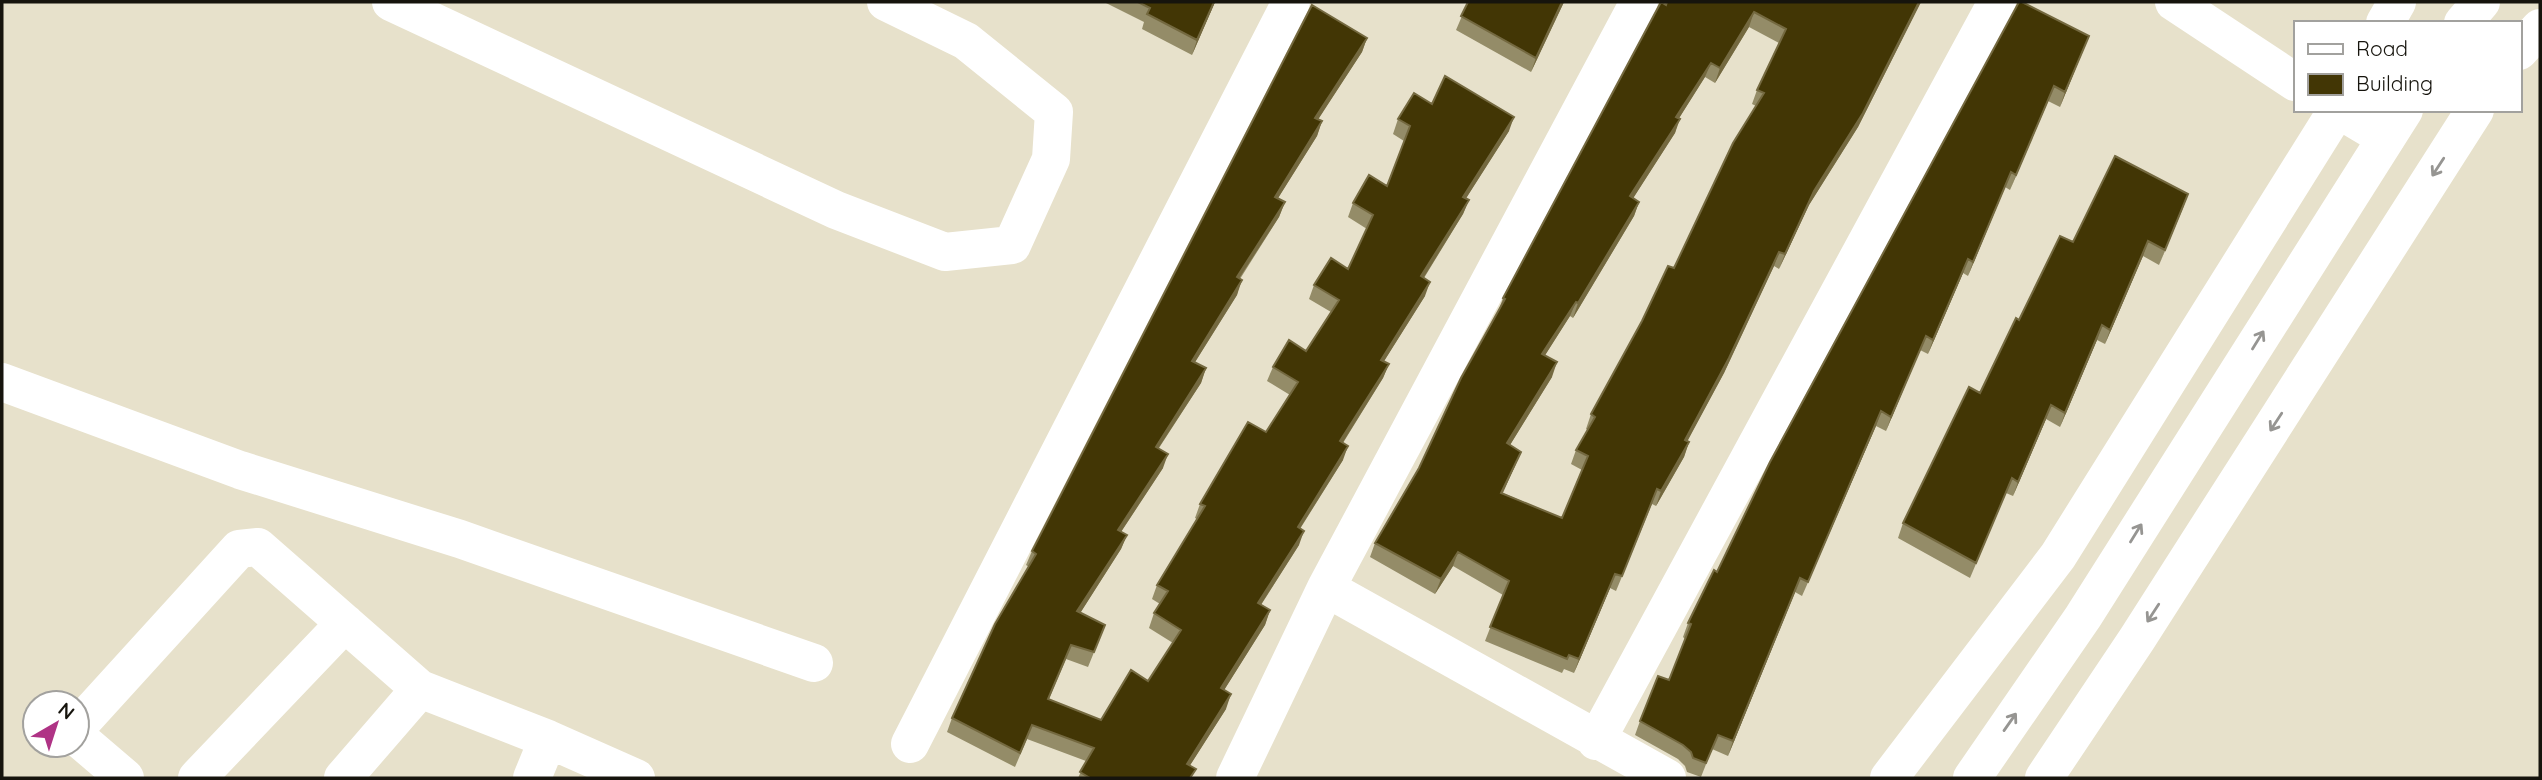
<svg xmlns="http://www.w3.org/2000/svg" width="2542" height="780" viewBox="0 0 2542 780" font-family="Quicksand,sans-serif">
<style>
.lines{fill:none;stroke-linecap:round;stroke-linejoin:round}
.street{stroke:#fff;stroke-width:38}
.secondary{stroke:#fff;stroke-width:38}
.wall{fill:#948c68;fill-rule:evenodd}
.shaded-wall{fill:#746940}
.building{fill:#423605;stroke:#746940;stroke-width:2;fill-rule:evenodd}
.oneway{stroke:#969592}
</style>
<rect width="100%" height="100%" fill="#e7e1cb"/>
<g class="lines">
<path class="street" d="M391 2 836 210 945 252 1012 245 1051 159 1054 112 966 41 886 2
M1639 2 1326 588 1667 778
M2174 2 2295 82
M2385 23 2397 2
M2339 110 2386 138
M2 382 240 470 460 539 814 663
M77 727 239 549 258 547 420 689 548 739
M77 737 125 778
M1596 741 1997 2
M910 744 1291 2
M197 778 345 623
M343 778 420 689
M532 778 548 739 636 778
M1235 778 1326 588
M1889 778 2058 556 2337 110"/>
<path class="secondary" d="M2463 23 2481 2
M2519 51 2540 28
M1972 778 2083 617 2404 110
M2044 778 2137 639 2475 110"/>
</g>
<path class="wall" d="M1104 2H1215L1192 55 1142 29 1144 22Z
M1468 2H1564L1531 72 1456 30Z
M1921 2 1858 127 1809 205 1779 269 1774 266 1724 373 1687 441 1689 442 1684 457 1656 506 1652 504 1616 591 1610 588 1574 673 1564 669 1562 673 1485 641 1503 595 1453 566 1435 594 1370 557 1375 543 1419 468 1498 312 1503 298 1666 5ZM1749 27 1779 43 1757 90 1752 104 1756 106 1674 268 1591 414 1586 429 1588 430 1576 450 1571 464 1582 470 1562 518 1503 493 1521 452 1510 445 1552 377 1545 355 1570 316 1573 318 1634 216 1639 202 1633 198 1675 133 1679 118 1705 77 1715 83Z
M2089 36 2060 107 2048 101 2010 190 2005 187 1968 276 1963 273 1928 354 1920 350 1886 431 1876 426 1802 596 1795 592 1728 756 1712 749 1701 777 1687 772 1685 766 1678 759 1635 735 1640 721 1669 680 1685 639 1683 637 1688 623 1717 572Z
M1367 38 1362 52 1318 119 1322 121 1317 136 1278 198 1285 202 1279 217 1240 279 1237 295 1195 362 1206 368 1201 383 1159 448 1163 468 1121 532 1127 535 1121 549 1080 613 1099 640 1088 667 1066 659 1049 699 1101 720 1148 681 1173 643 1149 628 1154 613 1160 604 1152 599 1157 585 1197 519 1195 518 1200 504 1266 432 1290 395 1267 381 1273 367 1306 351 1331 312 1309 299 1314 285 1348 269 1367 229 1348 217 1353 203 1387 186 1404 141 1393 134 1398 119 1432 104 1509 131 1466 198 1469 200 1463 214 1424 278 1425 296 1384 361 1389 364 1383 378 1343 443V460L1300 529 1299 545 1261 605 1270 610 1265 625 1224 690 1226 709 1190 765 1192 778H1078L1086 761 1027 739 1015 767 947 732 952 718 1029 567 1026 565 1032 551Z
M2188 194 2159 265 2143 256 2105 344 2097 340 2060 427 2046 419 2013 496 2006 493 1970 578 1898 538 1903 523 1980 393 2019 320 2073 242Z"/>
<path class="shaded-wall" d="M1214 2H1215L1192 55 1197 40Z
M1562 2H1564L1531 72 1536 58Z
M1919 2H1921L1858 127 1809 205 1779 269 1785 254 1814 191Z
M1754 12 1749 27 1715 83 1720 68Z
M2089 36 2083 50 2060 107 2065 92Z
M1367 38 1362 52 1310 132 1315 118Z
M1711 63 1705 77 1671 131 1676 117Z
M2054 86 2048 101 2010 190 2016 175Z
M1514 117 1509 131 1458 211 1463 197Z
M1680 119 1675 133 1625 211 1630 196Z
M1322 121 1317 136 1270 211 1275 197Z
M2011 172 2005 187 1968 276 1973 262Z
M2188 194 2183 208 2159 265 2165 250Z
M1469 200 1463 214 1416 290 1421 276Z
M1285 202 1279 217 1231 291 1237 277Z
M1639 202 1634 216 1573 318 1578 303Z
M2148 241 2143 256 2105 344 2110 330Z
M1779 252 1774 266 1724 373 1680 455 1685 440Z
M1968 259 1963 273 1928 354 1933 340Z
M1242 280 1237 295 1187 375 1192 361Z
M1430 282 1425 296 1376 374 1381 360Z
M1576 302 1570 316 1537 368 1542 354Z
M2102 325 2097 340 2060 427 2065 413Z
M1926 336 1920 350 1886 431 1891 417Z
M1557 362 1552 377 1502 458 1507 443Z
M1389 364 1383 378 1335 455 1340 441Z
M1206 368 1201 383 1150 461 1156 447Z
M2051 405 2046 419 2013 496 2018 482Z
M1881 411 1876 426 1802 596 1808 582Z
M1689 442 1684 457 1656 506 1661 491Z
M1348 446 1343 460 1292 541 1298 527Z
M1521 452 1515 466 1496 507 1501 493Z
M1168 454 1163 468 1113 544 1118 530Z
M1304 531 1299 545 1253 617 1258 603Z
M1127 535 1121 549 1072 626 1077 611Z
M1458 552 1453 566 1435 594 1441 579Z
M1615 574 1610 588 1574 673 1579 659Z
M1800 578 1795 592 1728 756 1733 741Z
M1270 610 1265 625 1216 703 1221 688Z
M1231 694 1226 709 1182 778 1187 764Z"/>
<path class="building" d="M1138 2H1214L1197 40 1147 14 1150 8Z
M1468 2H1562L1536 58 1461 16Z
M1661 2 1666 5 1667 2H1919L1863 113 1814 191 1785 254 1779 252 1729 358 1685 440 1689 442 1661 491 1657 489 1622 576 1615 574 1579 659 1569 655 1567 659 1490 627 1509 581 1458 552 1441 579 1375 543 1419 468 1461 378 1505 299 1503 298ZM1754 12 1786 29 1757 90 1764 93 1733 143 1674 268 1668 266 1642 321 1591 414 1595 417 1576 450 1588 456 1562 518 1501 493 1521 452 1507 443 1557 362 1542 354 1576 302 1578 303 1639 202 1630 196 1680 119 1676 117 1711 63 1720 68Z
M2019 2H2022L2089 36 2065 92 2054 86 2016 175 2011 172 1973 262 1968 259 1933 340 1926 336 1891 417 1881 411 1808 582 1800 578 1733 741 1718 735 1706 763 1693 758 1691 752 1683 745 1640 721 1658 676 1669 680 1691 624 1688 623 1714 570 1717 572 1770 462Z
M1312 5 1367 38 1315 118 1322 121 1275 197 1285 202 1237 277 1242 280 1192 361 1206 368 1156 447 1168 454 1118 530 1127 535 1077 611 1105 625 1094 652 1071 645 1048 699 1101 720 1131 670 1148 681 1181 630 1154 613 1168 591 1157 585 1205 506 1200 504 1248 422 1266 432 1298 382 1273 367 1289 340 1306 351 1339 300 1314 285 1331 258 1348 269 1373 215 1353 203 1369 175 1387 186 1410 126 1398 119 1414 93 1432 104 1445 76 1514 117 1463 197 1469 200 1421 276 1430 282 1381 360 1389 364 1340 441 1348 446 1298 527 1304 531 1258 603 1270 610 1221 688 1231 694 1187 764 1196 769 1190 778H1090L1080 772 1094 748 1032 725 1020 753 952 718 995 624 1036 554 1032 551Z
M2115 156 2188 194 2165 250 2148 241 2110 330 2102 325 2065 413 2051 405 2018 482 2012 478 1976 563 1903 523 1969 387 1980 393 2016 318 2019 320 2060 236 2073 242Z"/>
<defs><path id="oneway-shaft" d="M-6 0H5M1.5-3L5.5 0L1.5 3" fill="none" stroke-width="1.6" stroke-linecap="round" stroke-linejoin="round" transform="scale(1.75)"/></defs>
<g class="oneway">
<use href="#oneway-shaft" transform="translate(2438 167) rotate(123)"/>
<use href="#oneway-shaft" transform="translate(2258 340) rotate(-58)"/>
<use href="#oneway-shaft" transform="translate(2276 422) rotate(123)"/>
<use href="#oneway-shaft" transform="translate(2136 533) rotate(-58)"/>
<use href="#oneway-shaft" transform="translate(2153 613) rotate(123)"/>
<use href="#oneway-shaft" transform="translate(2010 722) rotate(-55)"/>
</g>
<rect width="2542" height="780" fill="none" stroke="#16140d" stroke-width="7"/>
<rect x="2294" y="21" width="228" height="91" fill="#ffffff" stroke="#a2a19e" stroke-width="2"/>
<rect x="2308" y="44" width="35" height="10" fill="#ffffff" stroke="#a2a19e" stroke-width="2"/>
<text x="2356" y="56" font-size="21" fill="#16140d">Road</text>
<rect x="2308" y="74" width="35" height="21" fill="#423605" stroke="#a2a19e" stroke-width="2"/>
<text x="2356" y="91" font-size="21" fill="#16140d">Building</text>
<g transform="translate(56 724) rotate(39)"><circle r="33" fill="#ffffff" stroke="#a2a19e" stroke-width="2"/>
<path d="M0-5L12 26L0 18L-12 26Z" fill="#af3385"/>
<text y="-10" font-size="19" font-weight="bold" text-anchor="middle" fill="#16140d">N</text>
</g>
</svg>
